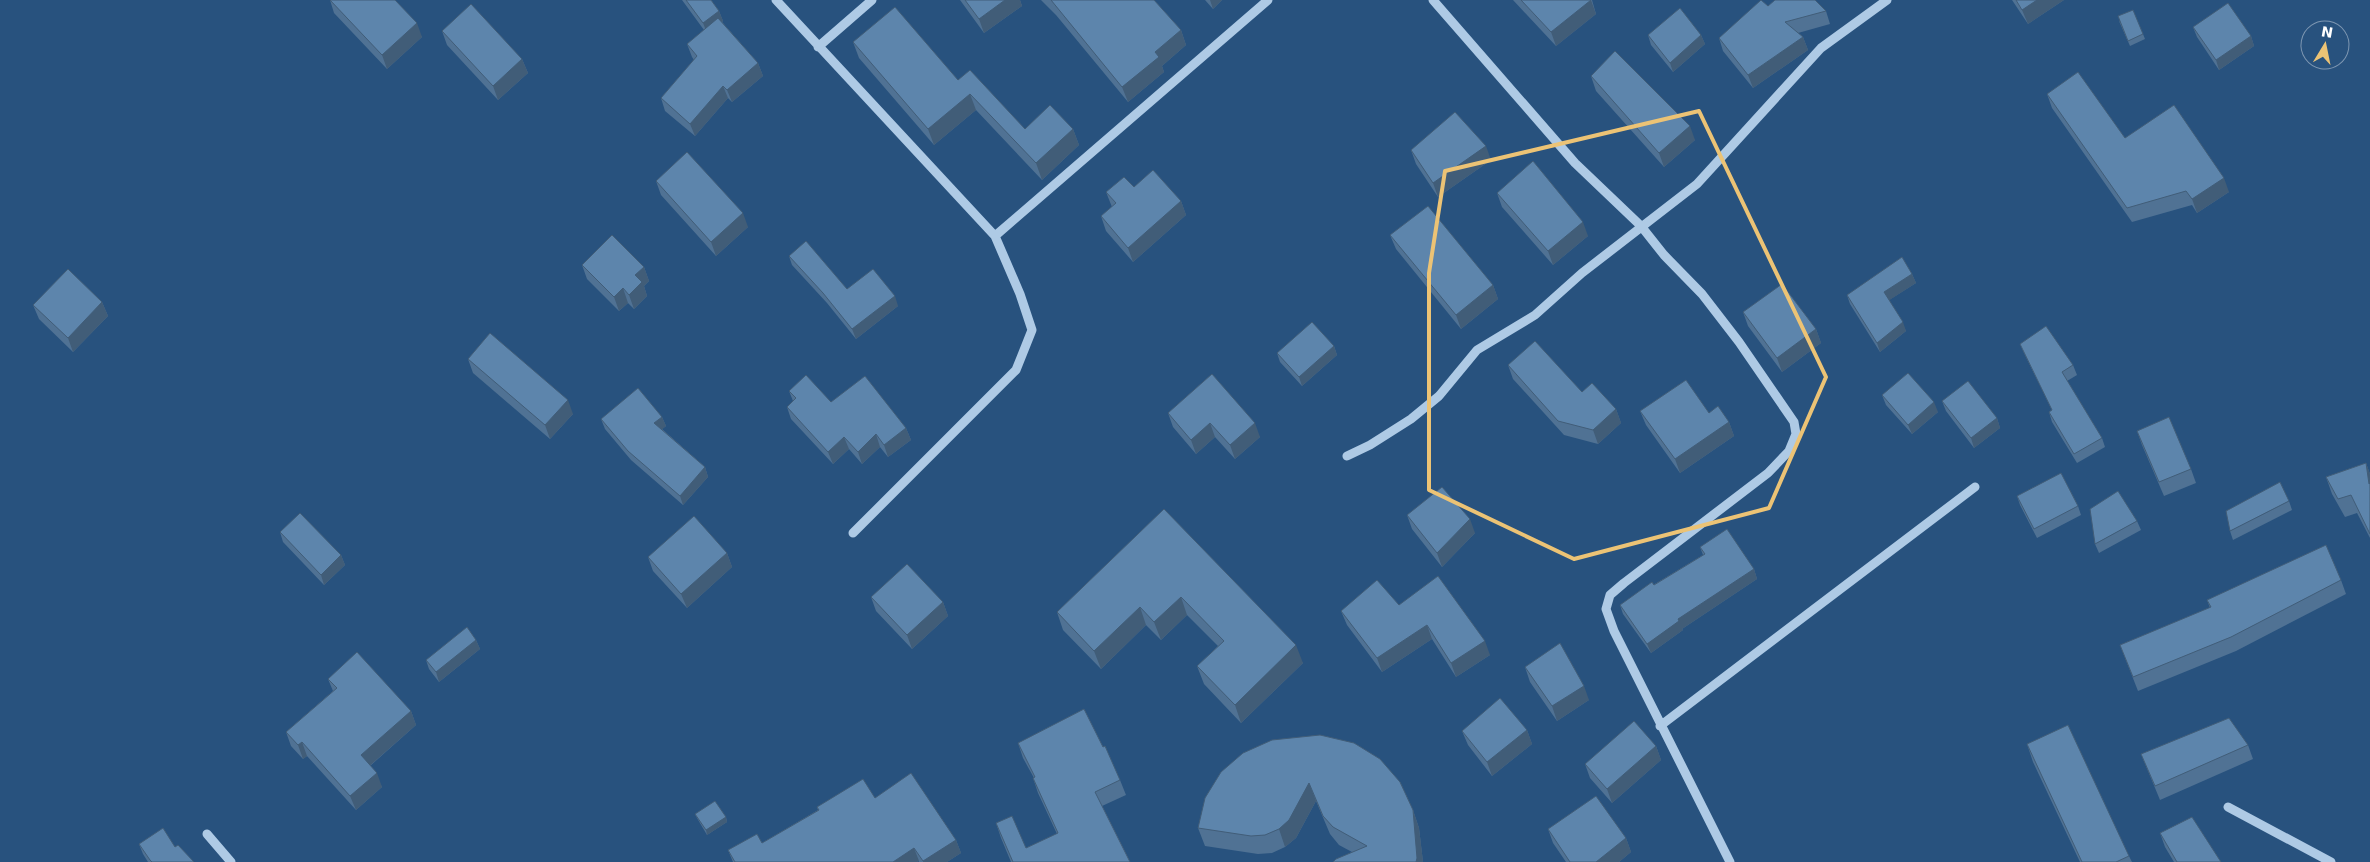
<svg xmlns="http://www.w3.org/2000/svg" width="2370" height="862" viewBox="0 0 2370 862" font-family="'DejaVu Sans',sans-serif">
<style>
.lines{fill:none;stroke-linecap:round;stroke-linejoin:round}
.minor{stroke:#aecae5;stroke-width:9}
.wall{fill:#507294}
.shaded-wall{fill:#415d78}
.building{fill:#5d85ac;stroke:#415d78}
.marked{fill:none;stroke:#ecc375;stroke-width:4;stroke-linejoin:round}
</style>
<rect width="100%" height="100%" fill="#28527e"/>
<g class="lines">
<path class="minor" d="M776 0 995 236 1268 0
M1433 0 1575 163 1641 226 1664 255 1702 294 1739 342 1794 422 1796 434 1789 451 1768 473 1624 583 1610 595 1606 609 1614 631 1730 862
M818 47 872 0
M1347 456 1370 445 1411 419 1439 396 1477 350 1535 315 1582 273 1697 184 1821 48 1887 0
M853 533 1016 370 1032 330 1020 294 995 236
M1660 726 1975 487
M2228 807 2331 862
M207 834 231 862"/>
</g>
<path class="wall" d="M330 0H395L422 37 387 69 334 13Z
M682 0H711L719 11 723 21 722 22 758 63 763 76 732 102 728 98 695 136 665 111 661 98 694 60 692 57 687 44 704 30Z
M960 0H1020L1022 6 984 33Z
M1041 0H1154L1181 30 1186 45 1162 66 1164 72 1128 102 1056 15Z
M1205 0H1222L1213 9Z
M1513 0H1592L1596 14 1556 46Z
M2012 0H2064L2028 24Z
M1768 6 1826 11 1830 24 1798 33 1803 37 1808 50 1753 88 1723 51 1719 38Z
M2119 21 2143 34 2145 39 2130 46Z
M2193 27 2251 36 2254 46 2219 70 2197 37Z
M442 31 522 59 528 73 498 100 447 45Z
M1648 35H1701L1705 44 1673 72 1651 45Z
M853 42 958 80 1025 129H1073L1079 145 1042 180 976 110 934 145 859 58Z
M1591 76 1695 140 1664 167 1596 91Z
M2047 94 2125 138 2229 192 2197 213 2192 205 2132 222 2052 108Z
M1411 150 1491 160 1438 197 1416 164Z
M656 181 748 227 716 256 661 195Z
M1134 187 1181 201 1186 215 1133 262 1106 231 1101 216 1112 207 1106 192Z
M1497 193 1588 236 1553 265 1502 207Z
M1390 235 1493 285 1498 299 1461 329 1396 249Z
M789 256 847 289 898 306 856 339 827 303 792 265Z
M582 265 644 267 649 281 644 286 647 296 634 309 628 303 619 311 587 279Z
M1912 274 1916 283 1889 300 1906 331 1880 352 1850 304 1847 295Z
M102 302 108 316 73 352 39 319 33 305Z
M1743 312 1816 329 1821 343 1782 372 1748 326Z
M2020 344 2073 365 2077 375 2067 381 2102 438 2105 447 2077 463 2052 422 2049 412 2052 410 2024 353Z
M1334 346 1337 355 1302 386 1280 362 1277 353Z
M468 359 573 414 550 439 473 373Z
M1508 365 1616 409 1621 423 1598 444 1564 435 1513 379Z
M1212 374 1260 437 1235 459 1215 437 1196 454 1173 427 1168 413Z
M789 391 831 402 906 428 911 440 888 457 880 447 862 464 849 449 833 464 791 419 787 407 793 401Z
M1882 395 1938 412 1912 434 1886 405Z
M1942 401 1997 418 2000 428 1974 448 1946 411Z
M1640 411 1709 413 1729 422 1734 436 1680 473 1646 425Z
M662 417 666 426 662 429 705 467 708 477 683 505 631 460 605 429 601 419Z
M2137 431 2191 469 2196 483 2164 496 2142 445Z
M2366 463 2370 474V538L2357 513 2345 517 2332 494 2326 477Z
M2017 496 2078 506 2081 515 2037 538 2020 505Z
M2289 501 2292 510 2233 540 2230 531Z
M1164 509 1303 663 1241 723 1204 684 1197 666 1218 646 1187 615 1161 640 1146 625 1101 669 1063 630 1057 612Z
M1407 515 1475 533 1442 567 1412 529Z
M2137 521 2141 530 2099 553 2095 544Z
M280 532 341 555 345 565 324 585 283 542Z
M1700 547 1754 569 1757 579 1682 629 1683 630 1651 653 1623 614 1620 605 1703 555Z
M727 553 732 567 687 608 653 571 648 557Z
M2341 580 2346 594 2236 651 2138 691 2120 645 2210 608 2207 600Z
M871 597 943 602 948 616 912 649 876 611Z
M1399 605 1490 655 1456 677 1432 639 1382 672 1347 625 1341 611Z
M476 640 480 649 439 682 429 669 426 660Z
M1525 667 1589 700 1557 721 1530 682Z
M328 679 411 711 416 725 370 766 382 787 356 810 307 756 303 759 291 746 286 732 333 691Z
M1527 730 1532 744 1492 776 1468 745 1462 731Z
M1018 743 1120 780 1126 795 1102 806 1130 862H1011L1001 838 996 823 1026 848 1057 834 1038 793 1033 778H1034L1023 758Z
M2027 744 2129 856 2132 862H2080L2033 762Z
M2248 745 2253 759 2160 800 2141 754Z
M1656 746 1661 760 1612 803 1590 778 1585 764Z
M1243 753 1413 810 1419 828 1423 862H1333L1352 852 1339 845 1330 834 1316 801 1296 838 1285 847 1272 853 1258 854 1205 846 1198 828Z
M875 798 956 840 961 853 947 862H919V861L917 862H733L728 850 762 843 818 810 817 807Z
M695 814 726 817 727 822 707 835 697 818Z
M1548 829 1626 838 1631 852 1619 862H1566L1553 843Z
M2160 833 2221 862H2174L2165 847Z
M139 844 175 847 194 862H148L143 854Z"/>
<path class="shaded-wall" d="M1005 0H1020L1022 6 984 33 979 19Z
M1210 0H1222L1213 9Z
M1591 0 1596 14 1556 46 1551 32Z
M2037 0H2064L2028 24 2022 10Z
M719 11 723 21 707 33 703 23Z
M417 23 422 37 387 69 382 55Z
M1181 30 1186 45 1162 66 1164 72 1128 102 1122 87 1155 52Z
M1701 35 1705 44 1673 72 1670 63Z
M2251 36 2254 46 2219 70 2216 60Z
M1803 37 1808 50 1753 88 1748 75Z
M522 59 528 73 498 100 493 86Z
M758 63 763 76 732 102 727 90Z
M723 86 728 98 695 136 690 124Z
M970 94 976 110 934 145 928 129Z
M1690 126 1695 140 1664 167 1659 153Z
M1073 129 1079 145 1042 180 1036 163Z
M1486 146 1491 160 1438 197 1433 183Z
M2224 178 2229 192 2197 213 2192 199Z
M1181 201 1186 215 1133 262 1128 248Z
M743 213 748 227 716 256 711 242Z
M1583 222 1588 236 1553 265 1548 251Z
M644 267 649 281 644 286 647 296 634 309 629 295 635 275Z
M1912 274 1916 283 1888 301 1884 292Z
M1493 285 1498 299 1461 329 1456 315Z
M623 288 628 303 619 311 614 297Z
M895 296 898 306 856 339 852 329Z
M102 302 108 316 73 352 68 338Z
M1903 322 1906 331 1880 352 1877 343Z
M1816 329 1821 343 1782 372 1777 358Z
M1334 346 1337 355 1302 386 1299 377Z
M568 400 573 414 550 439 545 425Z
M1934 402 1938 412 1912 434 1908 425Z
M1616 409 1621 423 1598 444 1593 430Z
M662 417 666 426 658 433 654 423Z
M1997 418 2000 428 1974 448 1971 438Z
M1729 422 1734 436 1680 473 1675 459Z
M1210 423 1215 437 1196 454 1191 440Z
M1255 423 1260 437 1235 459 1230 445Z
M906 428 911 440 888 457 884 445Z
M876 434 880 447 862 464 858 452Z
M844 437 849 449 833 464 828 452Z
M2366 463 2370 474V487L2369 484Z
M705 467 708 477 683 505 680 496Z
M1470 519 1475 533 1442 567 1437 553Z
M727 553 732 567 687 608 681 594Z
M341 555 345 565 324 585 321 575Z
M1754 569 1757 579 1682 629 1683 630 1651 653 1647 644 1678 619Z
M1181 597 1187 615 1161 640 1154 622Z
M943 602 948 616 912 649 907 635Z
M1140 607 1146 625 1101 669 1094 651Z
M1427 625 1432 639 1382 672 1377 658Z
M476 640 480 649 439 682 436 672Z
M1485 641 1490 655 1456 677 1451 663Z
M1296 645 1303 663 1241 723 1235 705Z
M1584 686 1589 700 1557 721 1552 706Z
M411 711 416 725 366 769 361 755Z
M1527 730 1532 744 1492 776 1487 762Z
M302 742 307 756 303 759 298 745Z
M1656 746 1661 760 1612 803 1607 789Z
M377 773 382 787 356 810 350 796Z
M1309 783 1316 801 1296 838 1285 847 1279 829Z
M1413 810 1419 828 1423 862H1416Z
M726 817 727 822 707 835 706 830Z
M1626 838 1631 852 1619 862H1596Z
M956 840 961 853 947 862H923V861Z
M914 848 919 861 917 862H893Z"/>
<path class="building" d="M330 0H395L417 23 382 55Z
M686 0H711L719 11 703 23Z
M965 0H1005L979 19Z
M1051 0H1154L1181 30 1155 52 1159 57 1122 87Z
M1521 0H1591L1551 32Z
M1761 0 1768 6 1775 0H1815L1826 11 1785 22 1803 37 1748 75 1719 38Z
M2016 0H2037L2022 10Z
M2228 3 2251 36 2216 60 2193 27Z
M471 4 522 59 493 86 442 31Z
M895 7 958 80 970 70 1025 129 1050 105 1073 129 1036 163 970 94 928 129 853 42Z
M1680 8 1701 35 1670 63 1648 35Z
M2133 10 2143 34 2128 41 2118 16Z
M718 18 758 63 727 90 723 86 690 124 661 98 697 56 687 44Z
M1615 51 1690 126 1659 153 1591 76Z
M2078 72 2125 138 2174 105 2224 178 2192 199 2186 191 2127 208 2047 94Z
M1455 112 1486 146 1433 183 1411 150Z
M687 152 743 213 711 242 656 181Z
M1533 161 1583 222 1548 251 1497 193Z
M1153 170 1181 201 1128 248 1101 216 1116 203 1106 192 1124 177 1134 187Z
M1428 206 1493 285 1456 315 1390 235Z
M612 235 644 267 635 275 642 282 629 295 623 288 614 297 582 265Z
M806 241 847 289 873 269 895 296 852 329 823 293 789 256Z
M1902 257 1912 274 1884 292 1903 322 1877 343 1847 295Z
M68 269 102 302 68 338 33 305Z
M1782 284 1816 329 1777 358 1743 312Z
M1312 322 1334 346 1299 377 1277 353Z
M2046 326 2073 365 2062 372 2102 438 2074 454 2049 412 2052 410 2020 344Z
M490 333 568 400 545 425 468 359Z
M1535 341 1582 392 1592 383 1616 409 1593 430 1558 421 1508 365Z
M1908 373 1934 402 1908 425 1882 395Z
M1212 374 1255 423 1230 445 1210 423 1191 440 1168 413Z
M806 375 831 402 865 376 906 428 884 445 876 434 858 452 844 437 828 452 787 407 796 398 789 391Z
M1686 380 1709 413 1718 406 1729 422 1675 459 1640 411Z
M1968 381 1997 418 1971 438 1942 401Z
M638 388 662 417 654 423 705 467 680 496 628 451 601 419Z
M2169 417 2191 469 2159 482 2137 431Z
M2366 463 2369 484 2370 483V534L2351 495 2338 499 2326 477Z
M2061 473 2078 506 2034 529 2017 496Z
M2280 482 2289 501 2230 531 2226 511Z
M1442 487 1470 519 1437 553 1407 515Z
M2118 491 2137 521 2095 544 2090 509Z
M1164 509 1296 645 1235 705 1197 666 1224 641 1181 597 1154 622 1140 607 1094 651 1057 612Z
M300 513 341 555 321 575 280 532Z
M694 516 727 553 681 594 648 557Z
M1727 529 1754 569 1678 619 1679 621 1647 644 1620 605 1652 582 1654 585 1705 554 1700 547Z
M2326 545 2341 580 2231 637 2133 677 2120 645 2211 607 2207 600Z
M907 564 943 602 907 635 871 597Z
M1438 576 1485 641 1451 663 1427 625 1377 658 1341 611 1377 580 1399 605Z
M467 627 476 640 436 672 426 660Z
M1560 643 1584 686 1552 706 1525 667Z
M357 652 411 711 361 755 377 773 350 796 302 742 298 745 286 732 337 688 328 679Z
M1500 698 1527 730 1487 762 1462 731Z
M1084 709 1103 747 1105 746 1120 780 1095 792 1130 862H1013L996 823 1012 816 1026 848 1058 833 1033 778 1035 777 1018 743Z
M2229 718 2248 745 2155 786 2141 754Z
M1634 721 1656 746 1607 789 1585 764Z
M2068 725 2129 856 2116 862H2082L2027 744Z
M1320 735 1354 743 1380 759 1400 782 1413 810 1417 858 1416 862H1333L1336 859 1367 846 1333 827 1323 816 1309 783 1289 820 1279 829 1265 835 1251 836 1198 828 1205 798 1221 772 1243 753 1272 740Z
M911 773 956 840 923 861 914 848 893 862H735L728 850 757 834 762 843 819 810 817 807 863 779 875 798Z
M1596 796 1626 838 1596 862H1570L1548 829Z
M715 801 726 817 706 830 695 814Z
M2192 817 2221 862H2177L2160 833Z
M163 828 175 847 178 845 194 862H152L150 860 139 844Z"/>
<path class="marked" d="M1699 111 1826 377 1769 508 1574 559 1429 490V273L1445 171Z"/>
<g transform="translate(2325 45) rotate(10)"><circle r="24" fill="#28527e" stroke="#7e97b2"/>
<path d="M0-4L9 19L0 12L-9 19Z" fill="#ecc375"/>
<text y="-8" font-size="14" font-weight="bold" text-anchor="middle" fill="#ffffff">N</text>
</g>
</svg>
